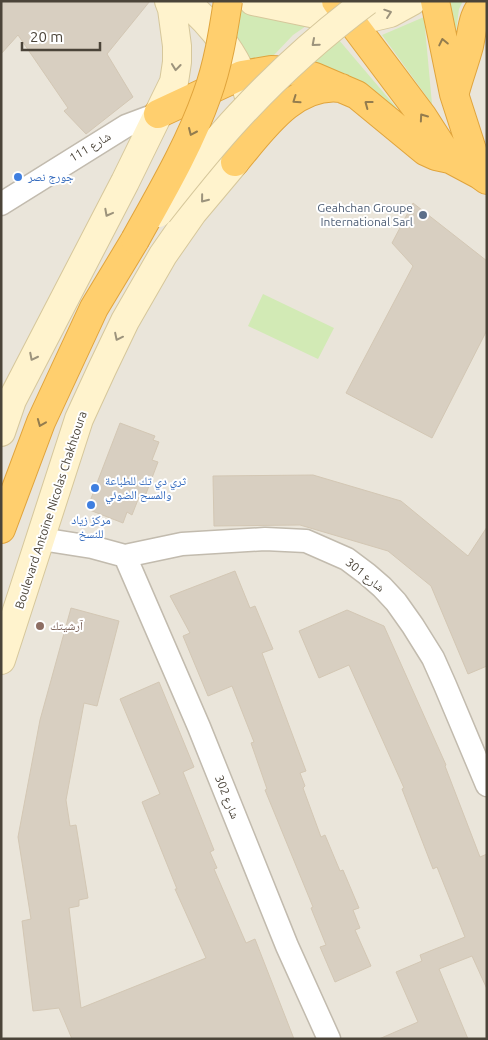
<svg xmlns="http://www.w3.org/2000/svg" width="488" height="1040" viewBox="0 0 488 1040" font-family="Ubuntu,'Noto Naskh Arabic',sans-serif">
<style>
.residential{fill:#eae5da}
.green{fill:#d2eab5}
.building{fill:#d8cfc1;stroke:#d3c7b4}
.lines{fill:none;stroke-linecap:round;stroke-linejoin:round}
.street-casing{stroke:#c2bbae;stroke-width:25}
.secondary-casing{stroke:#d6c79b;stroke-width:30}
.highway-casing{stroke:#e0a43c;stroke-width:30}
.street{stroke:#fff;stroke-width:22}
.secondary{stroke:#fff3cd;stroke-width:28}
.highway{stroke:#ffcf6e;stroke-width:28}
.secondary-bridge-casing{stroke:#d6c79b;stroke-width:30;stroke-linecap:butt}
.highway-bridge-casing{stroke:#e0a43c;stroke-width:30;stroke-linecap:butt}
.secondary-bridge{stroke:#fff3cd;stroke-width:28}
.highway-bridge{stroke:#ffcf6e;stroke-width:28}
.oneway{stroke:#9c937c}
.oneway2{stroke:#937c4e}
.shop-dot{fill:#3f7fe0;stroke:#fff;stroke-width:2}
.service-dot{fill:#5c6f8a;stroke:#fff;stroke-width:2}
.education-dot{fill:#8d6e63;stroke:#fff;stroke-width:2}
.labels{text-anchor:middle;stroke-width:4;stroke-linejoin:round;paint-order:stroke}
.street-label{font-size:12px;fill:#4b4439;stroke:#fff}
.shop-label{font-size:12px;fill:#366cbe;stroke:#fff;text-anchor:start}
.service-label{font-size:12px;fill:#4e5e75;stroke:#fff;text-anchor:end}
.education-label{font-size:12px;fill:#785e54;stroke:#fff;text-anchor:start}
</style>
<rect width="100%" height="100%" fill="#f6f3ec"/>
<path class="residential" d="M1 1H487V1039H1Z"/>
<path class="green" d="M442 1H463L459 9 455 40Z
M234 5 312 22 293 35 274 55 245 60 228 45Z
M424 17 432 104 382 35Z
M333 33 429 146 299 62Z
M263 294 334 328 318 359 248 326Z"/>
<path class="building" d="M1 1H150L107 54 133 97 86 134 64 111 68 108 18 35 1 54Z
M413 203 487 261V330L432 438 346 393 413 266 392 243Z
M120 423 155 436 153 440 159 442 152 460 158 462 144 499 139 497 132 515 127 512 123 523 87 509Z
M313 475 401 501 468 556 487 527V666L468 674 431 586 388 551 300 525 214 526 213 476Z
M235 571 250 608 255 606 273 649 262 653 306 771 300 773 305 786 303 788 321 837 325 835 340 871 343 870 359 908 353 910 360 928 355 930 371 966 335 982 320 947 326 945 311 908 313 907 265 790 267 789 251 743 254 742 232 686 208 696 183 636 190 633 170 596Z
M71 608 119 621 97 706 84 703 66 800 70 826 76 825 88 898 79 900V906L69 908 81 1008 206 958 175 889H177L142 802 160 794 120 699 159 682 194 767 183 772 214 850 210 852 217 868 214 869 246 943 255 939 294 1039H72L59 1008 33 1011 22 921 31 919 18 837 40 720Z
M347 610 384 626 446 765 445 766 480 857 487 854V989L472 956 439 969 468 1039H379L418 1022 396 972 422 961 420 955 465 937 437 867 433 869 402 789 404 788 349 665 319 678 299 631Z"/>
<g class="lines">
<defs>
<path id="street" d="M1 204 126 126 158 114
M41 539 92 547 125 556 182 544 265 539 306 541 347 559 367 574 382 587 396 602 413 626 433 658 445 685 487 785
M125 556 199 727 287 946 329 1039"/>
<path id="secondary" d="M184 1C212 23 242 62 249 97
M253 1 316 14 373 17 390 13 412 1
M1 432 12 400 125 182 174 82 177 62V46L172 9 169 1
M1 660 79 419 102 369 125 321 163 255 193 212 235 162 246 142"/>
<path id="highway" d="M336 1 423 117 450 159 480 175 487 180
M435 1 454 94 480 175
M455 92C459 77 465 61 469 46 473 27 472 16 485 1
M158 114 242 75 271 70 296 71 315 77 357 95 425 151 436 156 450 159
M235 162C262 130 294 82 341 88
M1 529 41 422 94 308 135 240"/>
</defs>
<use href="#street" class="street-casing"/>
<use href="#secondary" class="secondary-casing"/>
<use href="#highway" class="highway-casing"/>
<use href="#street" class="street"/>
<use href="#secondary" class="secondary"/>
<use href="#highway" class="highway"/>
<defs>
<path id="secondary-bridge" d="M158 213C184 180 210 147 239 116 278 74 321 35 367 1"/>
<path id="highway-bridge" d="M135 240C161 193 189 146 207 95 218 65 223 33 228 1"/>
</defs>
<use href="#secondary-bridge" class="secondary-bridge-casing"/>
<use href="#highway-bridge" class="highway-bridge-casing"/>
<use href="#secondary-bridge" class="secondary-bridge"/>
<use href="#highway-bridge" class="highway-bridge"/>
</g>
<defs><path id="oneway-chevron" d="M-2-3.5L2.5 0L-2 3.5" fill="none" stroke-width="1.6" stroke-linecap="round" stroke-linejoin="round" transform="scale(1.25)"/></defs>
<g class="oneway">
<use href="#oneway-chevron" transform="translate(388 13) rotate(-19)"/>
<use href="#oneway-chevron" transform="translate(315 43) rotate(139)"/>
<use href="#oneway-chevron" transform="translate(176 67) rotate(96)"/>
<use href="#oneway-chevron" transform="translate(204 199) rotate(129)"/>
<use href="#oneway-chevron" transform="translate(108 213) rotate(118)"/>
<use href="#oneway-chevron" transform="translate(118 337) rotate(116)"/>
<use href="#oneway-chevron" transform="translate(33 357) rotate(117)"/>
</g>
<g class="oneway2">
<use href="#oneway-chevron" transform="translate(443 42) rotate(-102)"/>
<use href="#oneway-chevron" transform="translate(296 100) rotate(145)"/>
<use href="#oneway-chevron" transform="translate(368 104) rotate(-143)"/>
<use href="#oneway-chevron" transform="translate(423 117) rotate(-125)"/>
<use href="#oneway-chevron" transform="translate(192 132) rotate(114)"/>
<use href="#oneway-chevron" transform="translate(41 423) rotate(112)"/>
</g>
<g class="shop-dot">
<circle cx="18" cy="177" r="5"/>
<circle cx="95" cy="488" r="5"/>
<circle cx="91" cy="505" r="5"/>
</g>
<circle class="service-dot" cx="423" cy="215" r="5"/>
<circle class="education-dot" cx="40" cy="626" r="5"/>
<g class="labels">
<g class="street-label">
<text transform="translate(90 147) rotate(-31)" y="4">شارع 111</text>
<text transform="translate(51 510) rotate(-72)" y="4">Boulevard Antoine Nicolas Chakhtoura</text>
<text transform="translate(365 575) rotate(39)" y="4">شارع 301</text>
<text transform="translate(227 797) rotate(68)" y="4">شارع 302</text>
</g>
<g class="shop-label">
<text x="28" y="181">جورج نصر</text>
<text x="105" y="485">ثري دي تك للطباعة<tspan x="105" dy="14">والمسح الضوئي</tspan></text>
<text x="91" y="524" text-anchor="middle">مركز زياد<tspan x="91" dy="14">للنسخ</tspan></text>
</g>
<g class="service-label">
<text x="413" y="212">Geahchan Groupe<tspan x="413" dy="14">International Sarl</tspan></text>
</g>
<g class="education-label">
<text x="50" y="630">آرشيتك</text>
</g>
</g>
<rect width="488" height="1040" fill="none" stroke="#4b4439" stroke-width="5"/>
<path d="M22 42v8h78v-8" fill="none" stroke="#4b4439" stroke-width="2.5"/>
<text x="30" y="42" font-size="15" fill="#4b4439" stroke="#ffffff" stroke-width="4" paint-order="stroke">20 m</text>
</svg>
